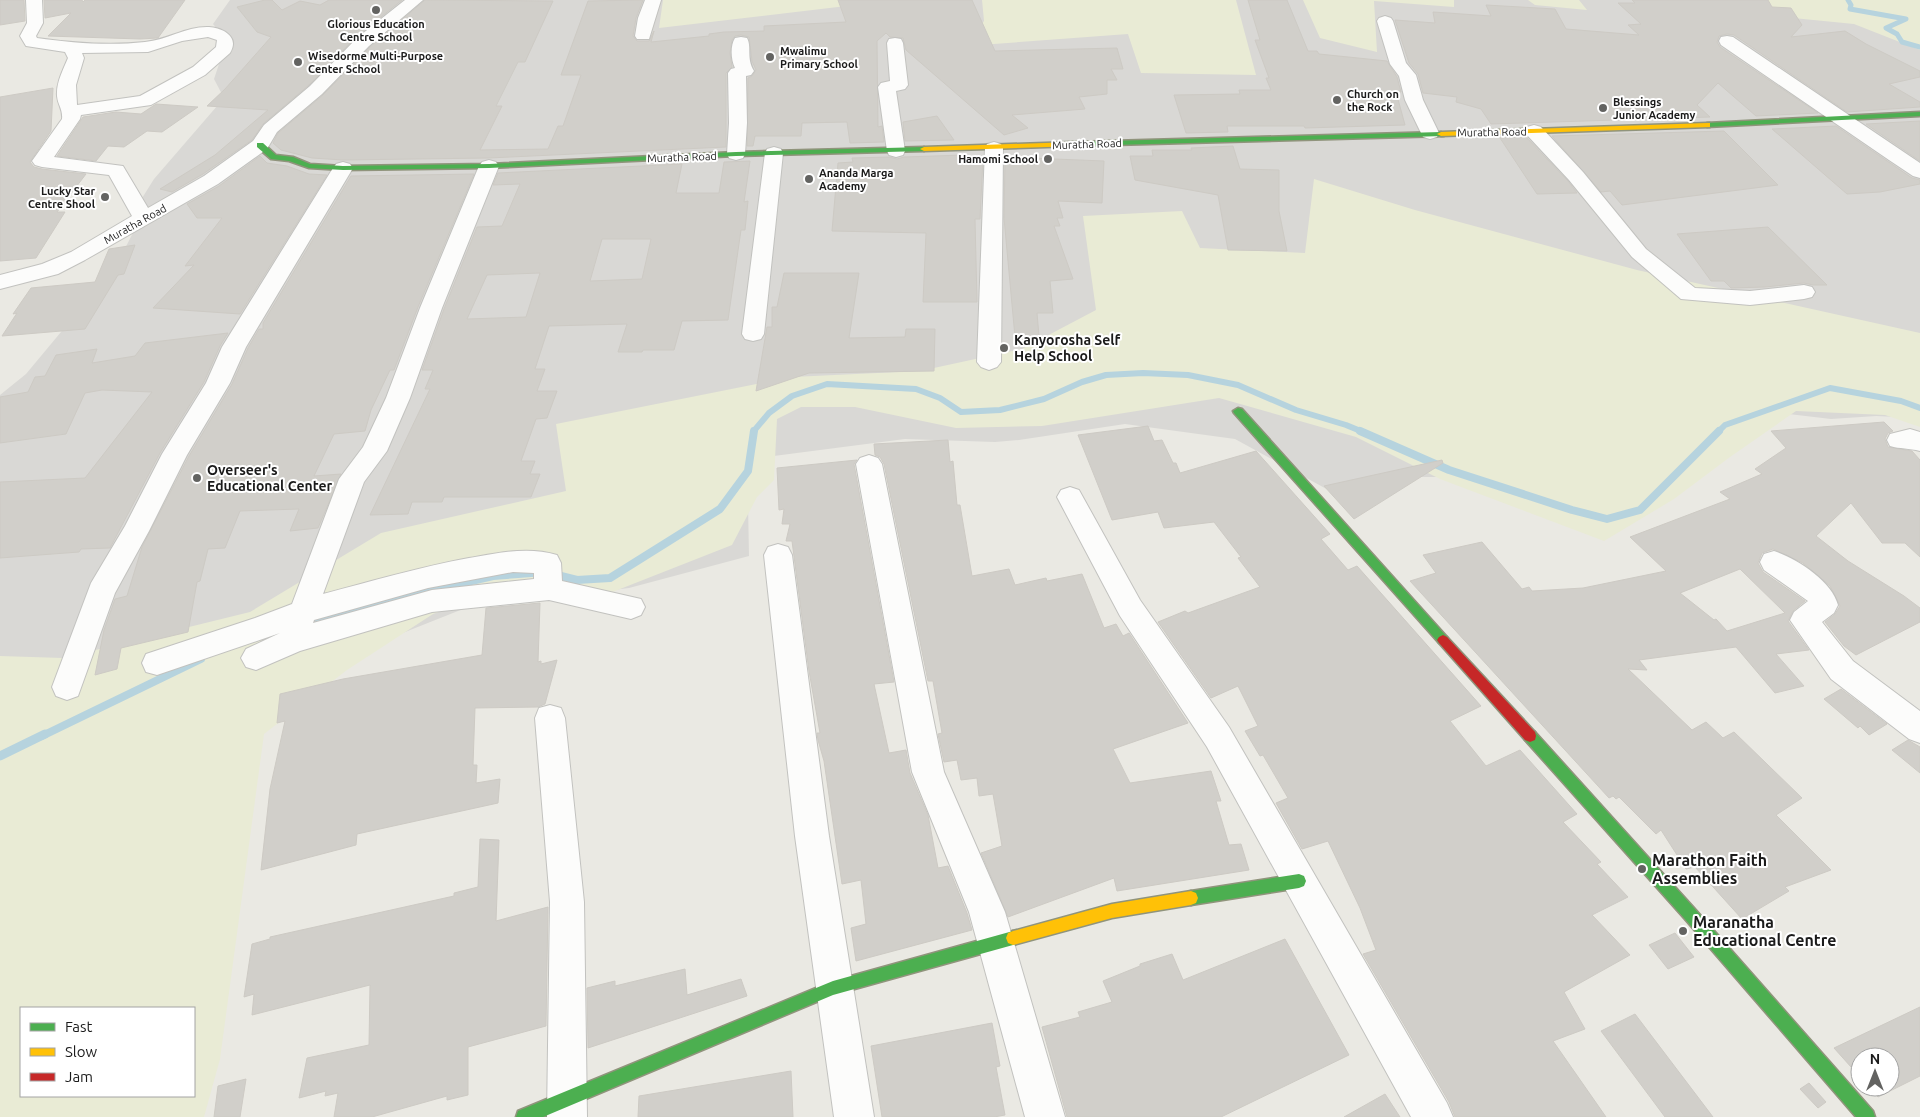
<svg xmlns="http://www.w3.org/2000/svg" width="1920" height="1117" viewBox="0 0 1920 1117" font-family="Ubuntu,sans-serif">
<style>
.residential{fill:#d9d8d5}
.farmland{fill:#e9ebd5;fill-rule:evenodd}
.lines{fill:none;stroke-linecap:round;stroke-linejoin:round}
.stream-far3{stroke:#b6d3de;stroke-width:5}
.stream-far2{stroke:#b6d3de;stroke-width:6}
.stream-far1{stroke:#b6d3de;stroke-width:8}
.stream{stroke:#b6d3de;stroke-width:9}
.building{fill:#d1cfca;stroke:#cdcac4;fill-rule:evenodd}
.street-casing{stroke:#c2c2bf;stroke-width:2}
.fast-casing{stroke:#90947c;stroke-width:3}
.slow-casing{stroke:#90947c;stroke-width:3}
.jam-casing{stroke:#90947c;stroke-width:3}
.street{fill:#fcfcfb;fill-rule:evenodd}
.fast{fill:#4caf50;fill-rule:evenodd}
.slow{fill:#ffc107;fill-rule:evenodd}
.jam{fill:#c62828;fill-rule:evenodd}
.poi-dot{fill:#636361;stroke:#fff;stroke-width:2}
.labels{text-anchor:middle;stroke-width:4;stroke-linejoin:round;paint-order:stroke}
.far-poi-label{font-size:11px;font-weight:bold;fill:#1b1b1b;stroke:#fff;text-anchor:start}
.far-street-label{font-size:11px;fill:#1b1b1b;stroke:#fff}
.poi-label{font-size:14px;font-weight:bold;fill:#1b1b1b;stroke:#fff;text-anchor:start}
.near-poi-label{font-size:16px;font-weight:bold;fill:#1b1b1b;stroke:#fff;text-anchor:start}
</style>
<rect width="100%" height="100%" fill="#eae9e3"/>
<path class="residential" d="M230 0H1920V418L1876 416 1831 419 1720 406 1482 477H1420L1332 492 1235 439 1125 424 1019 440 995 442 905 439 766 457 748 504 749 556 629 588 463 609 375 644 0 723V395L26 374 116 266 137 225 139 203 154 179 224 98 214 79 227 40 213 24Z"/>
<path class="farmland" d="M663 0H897L659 28Z
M982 0H1236L1256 75 1141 73 1128 34 966 46 984 21Z
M1303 0H1454V7L1374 1 1377 52 1320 38Z
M1528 0H1579L1587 10 1535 5Z
M1717 0H1920V50L1854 24 1733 12Z
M1314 179 1415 210 1637 270 1920 333V427L1885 415 1796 411 1730 457 1674 499 1604 541 1440 479 1356 437 1219 398 1042 426 956 428 855 407H801L777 419 774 480 757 497 732 545 582 604 506 589 433 614 347 670 264 734 220 1059 204 1117H0V656L63 658 250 612 381 533 566 491 556 424 792 377 920 371 1022 349 1096 310 1083 216 1182 211 1200 248 1305 253ZM21 1008H194V1096H21Z"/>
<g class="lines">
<path class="stream-far3" d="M1848 0 1851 5 1850 9 1906 19 1886 28 1897 34 1902 42 1920 47"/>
<path class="stream-far2" d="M753 432 769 413 792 396 827 384 916 389 940 398 961 412 1000 410 1044 399 1082 382 1106 375 1143 373 1188 375 1238 385 1296 410 1346 425 1363 432
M1718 432 1725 425 1830 388 1901 401 1920 408"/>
<path class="stream-far1" d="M1360 431 1449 470 1572 510 1607 519 1640 510 1719 431
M304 624 423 592 493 576 545 572 577 580 610 578 720 509 748 471 754 431
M42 736 201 659"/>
<path class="stream" d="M0 756 45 734"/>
</g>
<path class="building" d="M0 0H24L25 21 0 25Z
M44 0H82L83 2 85 0H185L158 38 140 39 48 36 71 13 45 18Z
M265 0H272L282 10 300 1 320 5 329 0H402L356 37 309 85 263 124 252 140 203 174 172 192 160 189 215 155 268 110 207 106 225 89 271 37 257 32 237 7Z
M425 0 553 1 525 62H518L496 106H502L480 150 548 149 558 126H563L581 75H561L588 1 643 0 636 18 633 36 637 41H649L654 31 651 42 709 36V34L724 32 764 31V26L846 22 838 0H972L995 51 1117 48 1123 69H1111L1117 80H1107V94L1079 97 1085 109 1012 115 1028 128 1004 135 906 50 903 38 890 37 886 33 877 41 878 127 882 126 884 142 850 143 847 122 802 123 801 136H755L753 146H747L748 78 752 76 756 70 752 61 749 37 741 35 735 36 732 40 730 53 732 67 726 73V147L489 158 343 160 312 158 281 150 273 143 278 133 323 95 370 47Z
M1248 0H1287L1308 51H1317L1319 54 1387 61 1397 77 1401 92H1396L1405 125 1305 128 1304 126H1227L1228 132 1186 133 1174 95 1240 94 1239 90H1271L1266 78H1269L1255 40H1260Z
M1632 0H1768L1772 7 1791 8 1802 25 1791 37 1845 31 1866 44 1920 71V77L1889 84 1920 102V107L1847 112 1734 35 1727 34 1719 36 1717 42 1720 47 1818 113 1756 116 1718 83 1697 105 1710 117 1491 124 1481 109 1456 102 1457 97 1423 93 1418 74 1409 63 1395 20 1435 23 1433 12 1491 16 1486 5 1555 9 1566 29 1639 35 1628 25 1641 24 1618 3H1635Z
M53 88 51 131 30 162 34 167 42 169 86 174 57 212H65L36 258 0 261V97Z
M156 104 198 107 162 132 147 131 124 147 108 146 96 161 57 156 83 117 116 112 141 114Z
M937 116 954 140 905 141 903 122Z
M1920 121V161L1866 124Z
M1836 126 1912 178 1920 180V184L1880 192 1847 194 1772 129Z
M1724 131 1778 185 1622 205 1610 191 1601 192 1552 136Z
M1526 137 1568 181 1577 193 1537 194 1500 138Z
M1233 146 1240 169 1279 170V211L1287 251 1228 250 1218 195 1135 180 1130 156H1153L1152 150H1192L1191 148Z
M964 155 967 158H983L980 219H975L977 302H923L926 233 832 231 838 163 853 162 852 158 889 157 897 159 904 157Z
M260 156 267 163 287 166 309 174 327 175 240 314 153 308 194 265 185 266 222 218H197L187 204 219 186Z
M1005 157 1104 161 1102 203 1058 201 1063 218H1057L1060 226H1054L1073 279 1050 281 1053 313H1037L1039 336 1015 337 1004 218Z
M750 161 744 202 748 201 745 230H741L728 320 682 321 674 350H643L642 352H618L627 324 549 326 535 369H545L537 391H557L547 418 536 419 521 461H535L530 474H540L531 497H444L442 502H412L408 514 370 515 430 389H425L433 370H422L444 309 477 227 502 226 520 184 493 185 498 173 682 164 676 193H719L724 162ZM602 239H651L642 279 590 281ZM540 273 526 317 467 319 487 275Z
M474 174 418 307 394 370H390L371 410 365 431 334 434 314 476 341 474 318 528 290 531 299 509 240 511 225 548 208 549 200 581 197 582 188 632 121 648 117 669 95 675 104 630 115 599 127 596 142 547 189 456 232 384 248 348 259 329H263V323L351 176Z
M1768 227 1827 285H1813L1804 283 1765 287 1731 288 1724 281H1711L1677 234Z
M135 245 124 274 118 275 85 329 2 336 17 313 13 314 31 288 95 282 109 249Z
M784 273H859L849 338 905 337 906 329H935L934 371 809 373 756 391 767 327H772V307H777Z
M228 333 220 346 204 382 160 453 110 548 81 549 79 552 0 558V482L85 478 152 392 102 390 85 393 66 434 0 443V397L28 392 35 377 45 376 56 355 97 349 92 363 135 356 145 343Z
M1884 422 1893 431 1888 433 1885 439 1888 447 1912 451 1920 460V557L1905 543H1882L1851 503 1816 536 1848 561 1904 596 1920 608V622L1856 655 1844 646 1825 622 1835 614 1840 606 1830 586 1803 563 1773 549 1762 553 1758 563 1763 572 1805 601 1793 611 1788 621 1809 650 1776 654 1804 686 1775 693 1736 647 1639 660 1647 670 1628 669 1692 730 1706 722 1723 738 1734 732 1802 798 1776 815 1831 870 1785 887 1789 891 1742 919 1695 867 1686 869 1661 830 1656 834 1619 797 1616 799 1613 796 1609 798 1410 581 1436 573 1423 555 1482 542 1522 589 1529 587 1532 591 1583 588 1666 571 1630 537 1730 499 1720 492 1762 474 1755 469 1786 448 1771 431ZM1740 569 1785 613 1727 631 1716 619 1714 620 1680 593Z
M1148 426 1154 441 1162 440 1173 463H1176L1180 473 1256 451 1330 534 1321 539 1348 570 1357 566 1481 706 1450 721 1486 766 1520 750 1577 814 1563 822 1601 862 1597 864 1628 897 1592 915 1630 955 1564 992 1585 1029 1553 1041 1606 1117H1455L1449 1102 1363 954 1376 950 1360 908 1328 841 1302 849 1276 803 1288 798 1263 755 1260 756 1245 731 1258 726 1238 686 1211 698 1158 622 1185 611 1188 613 1260 587 1238 558 1241 557 1214 522 1164 528 1158 512 1112 520 1078 435Z
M948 440 950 462 953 461 957 505H960L972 576 1009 569 1015 585 1046 578 1047 581 1082 574 1104 628 1116 624 1123 636 1129 633 1188 723 1113 749 1130 783 1211 771 1221 801H1216L1229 845 1241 844 1249 870 1117 891 1114 878 1008 917 981 853 1002 846 993 794 979 796 977 778 961 780 957 760 944 762 938 734 942 733 933 681H928L884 464 880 457 875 455 874 444Z
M857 460 854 464 894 682 874 684 889 753 906 750 910 773 928 815 938 868 948 866 967 913 972 930 856 961 851 928 866 924 861 880 842 884 824 761 818 740 817 733H820L809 671 792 541H786L790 524H782L784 509 779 510 777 468Z
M1442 460 1443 463 1354 519 1324 486Z
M540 603 538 662 541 661V664L557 660 545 704 538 707 475 708 473 765H477L476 783 500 779 498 803 357 834 356 845 261 870 270 789 285 721 277 723 280 694 343 679 482 655 486 608Z
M1841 689 1887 724 1869 735 1860 726 1858 728 1824 699Z
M1908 740 1920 747V773L1892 750Z
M480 839 499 840 496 921 548 907 546 1026 468 1047V1095L447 1100V1096L372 1117H334L338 1093 325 1096 326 1091 299 1098 307 1058 369 1045 370 985 252 1015 254 994 244 997 252 944 270 939V937L454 896V893L478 887Z
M1675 933 1694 957 1668 969 1649 945Z
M1285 939 1349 1055 1221 1117H1067L1042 1027 1080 1017 1078 1012 1112 1002 1103 981 1140 966V964L1172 954 1183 980Z
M685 969 687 995 741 979 747 996 588 1048 587 988 615 981V986Z
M1920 1007V1076L1878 1097 1869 1087H1890V1057H1860V1077L1834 1048Z
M1635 1014 1713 1117H1665L1601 1031Z
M992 1023 1000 1066 996 1067 1005 1115 994 1117H882L871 1046Z
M791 1071 793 1117H638L639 1096Z
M246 1079 240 1117H214L218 1086Z
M1809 1083 1826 1102 1818 1108 1800 1089Z
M1385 1094 1400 1117H1344Z"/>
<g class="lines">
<defs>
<path id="street" d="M26 0H42L43 23 36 36 37 38C72 43 110 46 145 42 167 40 187 26 209 27 223 28 240 37 230 53L205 75 151 105 81 115 80 119 54 157 123 166 148 208 204 176 253 141 264 125 310 86 357 38 405 0H423L369 46 322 94 277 132 267 149 218 184 85 260 58 274 0 289V275L42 264 71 252 132 216 109 175 42 167 35 165 32 161 62 119C63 109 58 106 57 96 56 83 63 70 68 58L65 52 26 46 20 36 27 23ZM208 37 217 40 216 47 193 67 140 96 77 105 76 85 84 58 82 53 148 52 182 41Z
M645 0H661L649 39H637L635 36 638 18Z
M1385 16 1391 18 1393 21 1406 63 1416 75 1423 100 1439 133 1437 137 1430 139 1423 137 1421 133 1405 100 1399 76 1390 64 1377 21 1379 18Z
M1727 36 1733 37 1920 163V178L1913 176 1889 160 1721 45 1719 41 1721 37Z
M741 37 747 38C752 47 746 58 754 71L751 75 746 76 747 123 745 154 743 158 736 160 729 158 727 154 729 123 728 73 731 69 735 68C731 60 730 46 735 38Z
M895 38 901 39 903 43 908 85 905 89 896 91 905 151 903 155 896 157 889 155 887 151 878 87 881 83 890 81 887 43 889 39Z
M1534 125 1541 127 1583 172 1646 249 1695 288 1750 291 1804 285 1812 287 1815 292 1812 297 1804 299 1750 305 1681 299 1632 257 1569 180 1527 135 1525 131 1527 127Z
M994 142 1001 144 1003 148 1001 362 997 367 989 370 981 367 977 362 985 148 987 144Z
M774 147 781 149 783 153 764 334 761 339 753 341 745 339 742 334 765 153 767 149Z
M489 160 496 162 499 166 442 308 410 398 387 451 364 482 323 594C372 581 420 567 469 558 498 553 528 546 557 555L561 563 562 581 641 599 645 607 641 615 631 619 549 600 432 612 300 651 256 670 246 667 241 658 246 649 280 633 157 675 146 672 142 663 146 654 255 618 292 604 339 479 363 447 386 398 420 308 479 166 482 162ZM513 572 534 573V579L432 590 313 623 314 620 428 588Z
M343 162 350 164 353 168 246 347 230 383 187 455 149 531 115 593 78 696 67 700 56 696 52 687 91 583 125 526 162 454 206 383 222 347 333 168 336 164Z
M1910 429 1920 432V451C1909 448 1900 449 1890 446L1887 440 1890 434Z
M869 455 878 458 882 464 944 772 1005 912 1065 1117H1025L969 912 912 772 856 464 860 458Z
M1070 487 1079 490 1140 600 1229 727 1447 1103 1453 1117H1411L1207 747 1120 616 1057 497 1061 490Z
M778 544 788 547 792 555 829 836 874 1117H834L795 836 764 555 768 547Z
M1774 551C1796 558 1832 581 1838 605L1834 613 1822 622 1853 661 1920 711V743L1909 739 1831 679 1790 620 1794 612 1808 601 1764 570 1760 562 1764 554Z
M550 705 561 708 565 718 584 902 587 1117H547L550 902 535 718 539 708Z"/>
<path id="fast" d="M1920 112V116L1707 127 1703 125 1707 123Z
M1441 132 1445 134 1444 136 1074 146 1070 144 1074 142Z
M257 143H263L276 155 293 157 310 164 343 166 489 164 736 152 924 147 928 149 924 151 736 156 489 168 343 170 309 168 289 161 271 159 257 147Z
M1238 408 1242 409 1447 637 1449 640 1447 643 1443 645 1439 643 1234 413 1233 411Z
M1530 730 1535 732 1694 908 1873 1111 1875 1117H1856L1684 918 1525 740 1524 736 1525 732Z
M1299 874 1304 876 1306 881 1304 886 1299 888 1191 905 1186 903 1184 898 1186 893 1191 891Z
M1013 931 1018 933 1020 938 1018 943 1013 945 833 995 543 1117H516L518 1111 833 981Z"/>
<path id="slow" d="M1707 123H1710V127L1441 136 1437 134 1441 132Z
M1074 142H1077V146L924 151 920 149 924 147Z
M1191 891 1196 893 1198 898 1196 903 1191 905 1112 918 1013 945 1008 943 1006 938 1008 933 1013 931 1112 904Z"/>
<path id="jam" d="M1443 635 1447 637 1535 732 1536 736 1535 740 1530 742 1525 740 1439 643 1437 640 1439 637Z"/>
</defs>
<use href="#street" class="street-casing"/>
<use href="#fast" class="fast-casing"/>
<use href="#slow" class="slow-casing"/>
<use href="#jam" class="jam-casing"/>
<use href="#street" class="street"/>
<use href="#fast" class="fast"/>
<use href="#slow" class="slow"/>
<use href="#jam" class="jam"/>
</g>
<g class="poi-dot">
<circle cx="376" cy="10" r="5"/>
<circle cx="770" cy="57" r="5"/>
<circle cx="298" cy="62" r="5"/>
<circle cx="1337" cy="100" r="5"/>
<circle cx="1603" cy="108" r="5"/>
<circle cx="1048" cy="159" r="5"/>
<circle cx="809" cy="179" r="5"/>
<circle cx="105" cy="197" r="5"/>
<circle cx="1004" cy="348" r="5"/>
<circle cx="197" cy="478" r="5"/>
<circle cx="1642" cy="869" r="5"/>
<circle cx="1683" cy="931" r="5"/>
</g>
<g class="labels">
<g class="far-poi-label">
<text x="376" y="28" text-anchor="middle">Glorious Education<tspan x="376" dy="13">Centre School</tspan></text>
<text x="780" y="55">Mwalimu<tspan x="780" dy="13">Primary School</tspan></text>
<text x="308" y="60">Wisedorme Multi-Purpose<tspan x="308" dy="13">Center School</tspan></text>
<text x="1347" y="98">Church on<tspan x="1347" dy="13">the Rock</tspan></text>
<text x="1613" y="106">Blessings<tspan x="1613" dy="13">Junior Academy</tspan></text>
<text x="1038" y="163" text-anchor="end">Hamomi School</text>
<text x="819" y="177">Ananda Marga<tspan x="819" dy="13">Academy</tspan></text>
<text x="95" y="195" text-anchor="end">Lucky Star<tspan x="95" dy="13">Centre Shool</tspan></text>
</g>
<g class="far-street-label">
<text transform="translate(1492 132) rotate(-1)" y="4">Muratha Road</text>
<text transform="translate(1087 144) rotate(-2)" y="4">Muratha Road</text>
<text transform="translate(682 157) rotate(-2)" y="4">Muratha Road</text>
<text transform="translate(135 224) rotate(-29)" y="4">Muratha Road</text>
</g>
<g class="poi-label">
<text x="1014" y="345">Kanyorosha Self<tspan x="1014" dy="16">Help School</tspan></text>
<text x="207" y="475">Overseer's<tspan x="207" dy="16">Educational Center</tspan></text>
</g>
<g class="near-poi-label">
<text x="1652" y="866">Marathon Faith<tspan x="1652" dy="18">Assemblies</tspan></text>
<text x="1693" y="928">Maranatha<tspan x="1693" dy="18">Educational Centre</tspan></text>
</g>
</g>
<rect x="20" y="1007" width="175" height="90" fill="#ffffff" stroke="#a4a4a4"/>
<rect x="30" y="1023" width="25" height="8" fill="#4caf50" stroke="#a4a4a4"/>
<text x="65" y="1032" font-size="15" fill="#1b1b1b">Fast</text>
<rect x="30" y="1048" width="25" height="8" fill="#ffc107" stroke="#a4a4a4"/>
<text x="65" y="1057" font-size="15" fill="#1b1b1b">Slow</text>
<rect x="30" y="1073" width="25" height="8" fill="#c62828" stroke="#a4a4a4"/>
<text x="65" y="1082" font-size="15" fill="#1b1b1b">Jam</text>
<g transform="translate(1875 1072)"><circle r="24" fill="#ffffff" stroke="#a4a4a4"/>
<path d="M0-4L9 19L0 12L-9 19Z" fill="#636361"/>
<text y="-8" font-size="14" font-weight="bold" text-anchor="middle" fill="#1b1b1b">N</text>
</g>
</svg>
